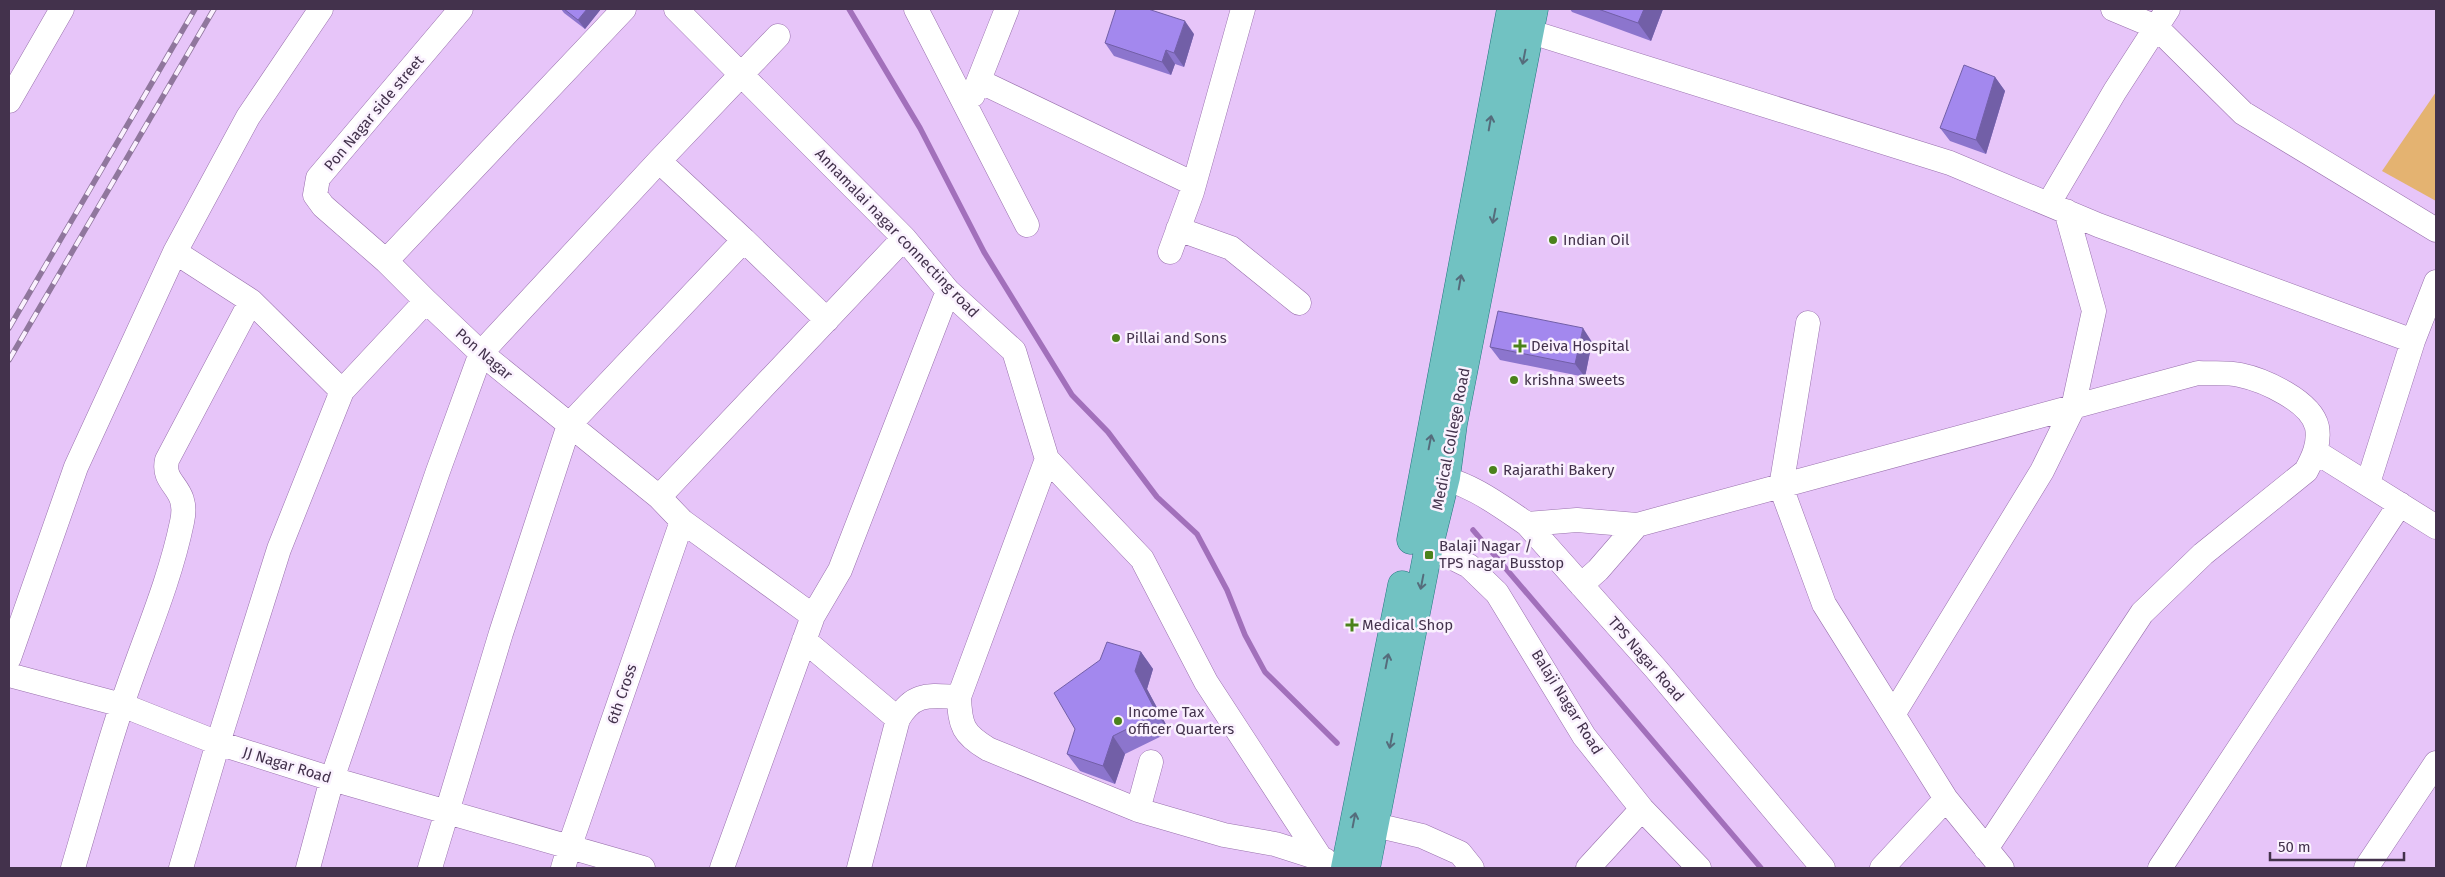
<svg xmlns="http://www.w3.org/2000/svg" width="2445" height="877" viewBox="0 0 2445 877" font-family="'Fira Sans',sans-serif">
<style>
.green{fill:#e4b371}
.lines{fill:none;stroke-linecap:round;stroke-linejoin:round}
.stream{stroke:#a270bb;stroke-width:5.5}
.minor-casing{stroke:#9870ac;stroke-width:25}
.major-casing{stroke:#23767e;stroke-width:29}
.minor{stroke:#fff;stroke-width:24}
.major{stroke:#71c2c2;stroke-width:28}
.rail-casing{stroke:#90779d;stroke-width:5.5}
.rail{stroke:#faf1fe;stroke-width:4;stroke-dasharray:11;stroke-linecap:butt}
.wall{fill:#8c75cd}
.shaded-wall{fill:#725fa7}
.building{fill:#a388ee;stroke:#725fa7}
.oneway{stroke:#556c7b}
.poi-dot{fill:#4b821b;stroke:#faf1fe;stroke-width:2}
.labels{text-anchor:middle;stroke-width:5;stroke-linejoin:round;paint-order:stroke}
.street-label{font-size:15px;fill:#43324c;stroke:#faf1fe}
.poi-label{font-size:15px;fill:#43324c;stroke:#faf1fe;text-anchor:start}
</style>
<rect width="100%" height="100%" fill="#e7c5f9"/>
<path class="green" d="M2436 92V201L2382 171Z"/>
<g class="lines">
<path class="stream" d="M849 9 920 128 984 252 1072 395 1108 432 1157 497 1197 534 1227 590 1245 635 1265 672 1337 743
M1473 530 1761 868"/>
<defs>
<path id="minor" d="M676 9 904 238 948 291 1014 351 1047 459 1142 559 1206 682 1320 857
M916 9 1027 225
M2113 9 2156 27 2243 113 2436 230
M1512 26 1950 163 2098 225 2413 341
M979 81 1194 184
M973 95 1007 9
M9 101 62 9
M2049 203 2115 91 2168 9
M1178 229 1231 248 1299 303
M744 240 827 320
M175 252 251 301 342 391
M1170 252 1192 192 1243 9
M386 261 624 9
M426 301 386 261 323 206 315 195 318 178 461 9
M1808 323 1781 487 1824 604 1946 799 2002 868
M2316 452 2436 527
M1047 459 959 697C960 726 963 734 988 749L1138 810
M1428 476C1463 478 1498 504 1527 524L1656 669 1823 868
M2368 483 2413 341 2436 282
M659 497 904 238
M1527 524 1577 520 1637 525 1598 570 1581 585
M1637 525 2198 373C2211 374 2227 372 2240 375 2264 380 2311 401 2317 427 2320 444 2313 458 2306 471L2203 554 2142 613 1986 849
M1429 546 1469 566 1497 593 1584 736 1642 809 1699 868
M804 640 898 719
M9 658 76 467 175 252 248 117 321 9
M9 675 122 705 218 743 332 779 643 868
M1894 713 2042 471 2073 408 2094 311 2066 211
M1151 762 1138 810 1224 835 1275 844 1325 860
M1375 825 1422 836 1460 853 1472 868
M73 868C89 814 104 759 122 705 142 644 169 585 182 522 190 486 161 486 167 460L251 301
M181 868 218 743 279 549 342 391 426 301 481 353 659 497 682 521 813 616
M308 868 332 779 438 471 481 353 659 161 778 36
M430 868 501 633 569 425 744 240 659 161
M563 868 569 848 682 521
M722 868 813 616 840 570 948 291
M859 868 898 719C914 691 931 696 959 697
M1588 868 1642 809
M1882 868 1946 799
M2160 868 2400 504
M2366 868 2436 763"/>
<path id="major" d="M1411 540 1511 9
M1345 868 1402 585
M1366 868 1429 546 1446 477 1453 424 1534 9"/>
</defs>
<use href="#minor" class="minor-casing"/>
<use href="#major" class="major-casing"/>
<use href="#minor" class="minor"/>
<use href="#major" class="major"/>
<defs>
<path id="rail" d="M9 328 195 9
M9 360 214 9"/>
</defs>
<use href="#rail" class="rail-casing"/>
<use href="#rail" class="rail"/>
</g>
<path class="wall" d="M561 9H601L585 29 564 13Z
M1570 9H1663L1651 41 1572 12Z
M1194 34 1184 67 1175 64 1171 75 1114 56 1105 43Z
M1995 77 2005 91 1986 154 1950 141 1940 128Z
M1592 342 1585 377 1500 360 1490 347Z
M1141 652 1153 669 1147 689 1170 732 1125 754 1115 784 1080 771 1067 754Z"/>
<path class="shaded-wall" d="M587 9H601L585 29 578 20Z
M1644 9H1663L1651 41 1638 23Z
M1185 21 1194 34 1184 67 1174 53Z
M1166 50 1175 64 1171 75 1162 62Z
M1995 77 2005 91 1986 154 1976 140Z
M1583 328 1592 342 1585 377 1575 364Z
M1141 652 1153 669 1147 689 1170 732 1157 714 1135 671Z
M1113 736 1125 754 1115 784 1103 766Z"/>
<path class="building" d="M564 9H587L578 20Z
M1116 9H1148L1185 21 1174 53 1166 50 1162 62 1105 43Z
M1598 9H1644L1638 23Z
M1964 65 1995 77 1976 140 1940 128Z
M1498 311 1583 328 1575 364 1490 347Z
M1107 642 1141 652 1135 671 1157 714 1113 736 1103 766 1067 754 1075 729 1054 693 1100 660Z"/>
<defs><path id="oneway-shaft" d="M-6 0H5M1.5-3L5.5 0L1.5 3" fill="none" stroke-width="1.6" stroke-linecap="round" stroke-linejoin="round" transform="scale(1.25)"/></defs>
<g class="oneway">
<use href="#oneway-shaft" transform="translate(1524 57) rotate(101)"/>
<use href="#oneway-shaft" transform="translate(1490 123) rotate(-80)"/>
<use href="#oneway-shaft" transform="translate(1494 216) rotate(101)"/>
<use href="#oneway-shaft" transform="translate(1460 282) rotate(-80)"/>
<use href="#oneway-shaft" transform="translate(1430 442) rotate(-79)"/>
<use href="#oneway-shaft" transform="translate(1422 582) rotate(101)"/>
<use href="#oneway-shaft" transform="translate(1387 661) rotate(-79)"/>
<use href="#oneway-shaft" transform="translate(1391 741) rotate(101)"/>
<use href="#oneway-shaft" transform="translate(1354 820) rotate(-79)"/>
</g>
<g class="poi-dot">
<circle cx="1553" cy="240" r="5"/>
<circle cx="1116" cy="338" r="5"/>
<path d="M1517.5 338.5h5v5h5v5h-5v5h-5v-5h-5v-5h5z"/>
<circle cx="1514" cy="380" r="5"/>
<circle cx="1493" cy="470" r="5"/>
<rect x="1424" y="550" width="10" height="10" rx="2.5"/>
<path d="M1349.5 617.5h5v5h5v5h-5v5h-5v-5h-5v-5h5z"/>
<circle cx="1118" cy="721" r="5"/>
</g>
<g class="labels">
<g class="street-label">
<text transform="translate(374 113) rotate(-50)" y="5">Pon Nagar side street</text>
<text transform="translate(897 233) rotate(46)" y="5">Annamalai nagar connecting road</text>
<text transform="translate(484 354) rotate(41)" y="5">Pon Nagar</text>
<text transform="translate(1451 439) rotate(-79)" y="5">Medical College Road</text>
<text transform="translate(1646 659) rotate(49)" y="5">TPS Nagar Road</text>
<text transform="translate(622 694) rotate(-71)" y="5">6th Cross</text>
<text transform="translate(1567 702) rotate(58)" y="5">Balaji Nagar Road</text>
<text transform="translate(287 765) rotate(17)" y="5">JJ Nagar Road</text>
</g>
<g class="poi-label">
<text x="1563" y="245">Indian Oil</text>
<text x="1126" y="343">Pillai and Sons</text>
<text x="1531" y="351">Deiva Hospital</text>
<text x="1524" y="385">krishna sweets</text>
<text x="1503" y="475">Rajarathi Bakery</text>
<text x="1439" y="551">Balaji Nagar /<tspan x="1439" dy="17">TPS nagar Busstop</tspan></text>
<text x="1362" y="630">Medical Shop</text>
<text x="1128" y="717">Income Tax<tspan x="1128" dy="17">officer Quarters</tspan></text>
</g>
</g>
<rect width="2445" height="877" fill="none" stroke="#43324c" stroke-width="20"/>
<path d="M2270 852v8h134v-8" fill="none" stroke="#43324c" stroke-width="2.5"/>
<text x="2278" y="852" font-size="15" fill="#43324c" stroke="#faf1fe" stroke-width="4" paint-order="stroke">50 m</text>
</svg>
